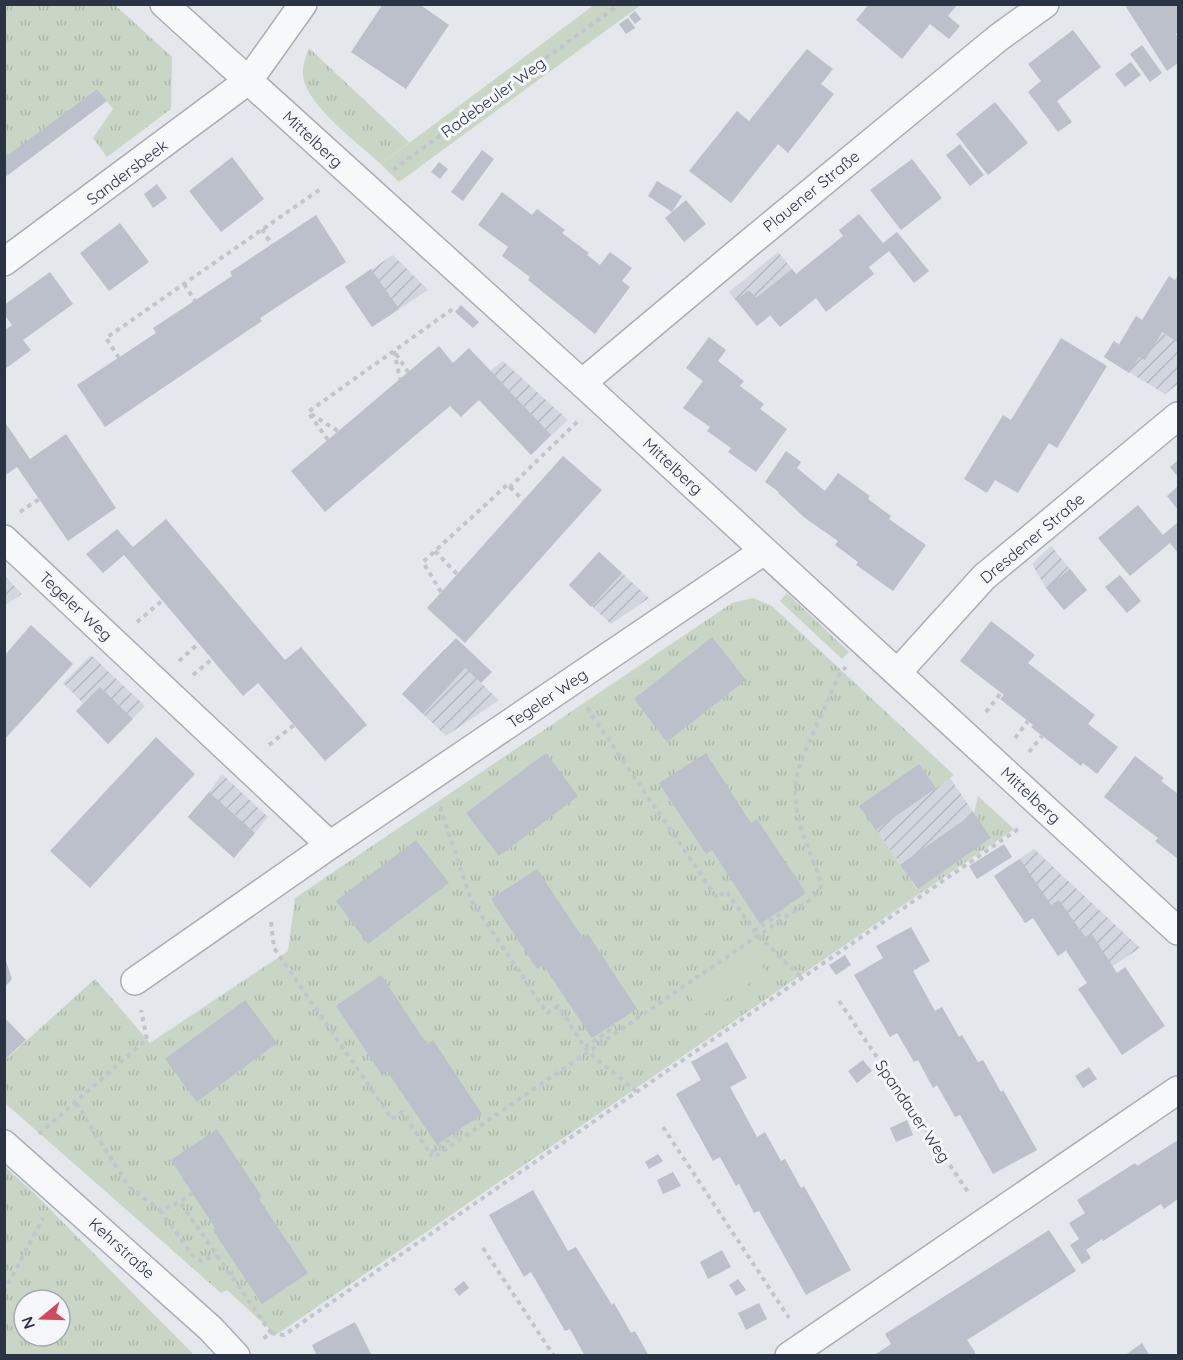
<svg xmlns="http://www.w3.org/2000/svg" width="1183" height="1360" viewBox="0 0 1183 1360" font-family="Quicksand,sans-serif">
<style>
.industrial{fill:url(#industrial-furrows)}
.grass{fill:url(#grass-tufts);fill-rule:evenodd}
.park{fill:#c9d6c5}
.building{fill:#bbc0ca}
.lines{fill:none;stroke-linecap:round;stroke-linejoin:round}
.minor-casing{stroke:#a9aeb7;stroke-width:30}
.path{stroke:#c2c5cb;stroke-width:4;stroke-dasharray:4.5 4.5;stroke-linecap:butt}
.minor{stroke:#f7f8fa;stroke-width:27}
.labels{text-anchor:middle;stroke-width:6;stroke-linejoin:round;paint-order:stroke}
.street-label{font-size:16px;fill:#2b3445;stroke:#f4f6f9}
</style>
<defs>
<pattern id="industrial-furrows" width="10" height="10" patternUnits="userSpaceOnUse" patternTransform="scale(1.5)"><rect width="10" height="10" fill="#d2d6de"/><path d="M-1 1l2-2M0 10L10 0M9 11l2-2" fill="none" stroke="#b4b8c0"/></pattern>
<pattern id="grass-tufts" width="24" height="20" patternUnits="userSpaceOnUse" patternTransform="scale(1.5)"><rect width="24" height="20" fill="#c9d6c5"/><path d="M3 7l-1-3M5 7V3M7 7l1-3M15 17l-1-3M17 17v-4M19 17l1-3" fill="none" stroke="#adb8ab"/></pattern>
</defs>
<rect width="100%" height="100%" fill="#e4e7ec"/>
<path class="industrial" d="M778 252 816 298 780 327 770 316 757 326 729 292Z
M393 255 428 290 372 327 345 287Z
M1136 316 1178 343V384L1165 394 1104 357 1114 341 1119 344Z
M503 361 568 420 531 455 490 371Z
M1051 546 1087 590 1064 610 1046 588 1032 564Z
M599 552 649 598 611 624 569 585Z
M5 576 22 594 5 605H4Z
M445 649 499 700 446 736 402 694Z
M91 655 145 706 108 744 76 711 83 703 63 683Z
M919 764 936 788 950 778 991 838 918 889 859 806Z
M222 774 268 817 234 858 188 817 209 792Z
M1034 849 1140 948 1087 983 1066 951 1058 956 1033 918 1025 923 994 876Z"/>
<path class="grass" d="M5 5H115L172 57 171 109 107 157 93 138 113 109 97 89 5 158Z
M309 48 409 142H410L381 164C359 144 305 104 303 75 302 66 306 57 309 48Z
M787 593 849 652 842 659 780 601Z
M753 598 772 606 954 775 936 788 919 764 860 806 917 889 991 838 974 813 978 796 1014 829 276 1335 227 1290 221 1293 5 1103V1060L95 979 150 1043 288 951 295 898 732 603Z
M4 1166 33 1192 194 1355H5ZM24 1300H60V1336H24Z"/>
<path class="park" d="M594 5H641L399 182 381 164Z
M748 946 766 972 703 1015 686 990Z"/>
<path class="building" d="M383 4H419L449 25 406 89 351 52Z
M869 4H958L948 16 960 26 949 39 930 24 902 59 856 20Z
M1131 4H1178V32L1176 34 1178 38V63L1167 71 1126 7Z
M635 11 641 19 635 24 629 16Z
M628 18 635 28 626 34 619 24Z
M1073 30 1101 67 1057 101 1072 122 1058 132 1028 92 1041 81 1028 64Z
M1142 45 1162 73 1150 82 1130 54Z
M807 49 833 69 821 84 834 94 788 153 778 144 731 203 689 171 737 111 749 121Z
M1131 62 1141 75 1125 87 1115 74Z
M97 89 107 101 4 178V158Z
M995 102 1028 143 988 175 956 134Z
M960 144 984 175 970 186 946 155Z
M482 150 494 159 463 201 451 192Z
M232 157 264 199 221 232 189 191Z
M912 159 942 198 901 230 870 190Z
M439 162 448 169 440 179 431 172Z
M657 181 682 196 672 212 686 200 706 224 684 242 665 218 672 212 648 196Z
M157 184 167 198 153 208 144 194Z
M502 192 532 215 537 209 565 230 562 233 589 253 587 255 600 265 610 252 632 268 622 281 630 287 595 334 528 280 530 277 502 256 508 247 478 225Z
M859 214 883 243 897 232 929 271 914 283 889 251 869 267 874 274 826 312 816 298 780 327 770 315 757 326 736 300 749 290 756 298 792 269 796 274 843 236 839 230Z
M316 215 346 262 260 318 262 321 105 427 77 385 156 333 153 328 232 276 230 272Z
M120 223 149 262 109 291 80 253Z
M371 269 399 309 372 327 345 287Z
M50 272 73 304 23 340 31 350 5 369V330L12 325 4 314V305Z
M1178 274V343L1162 332 1145 360 1139 357 1129 373 1104 357 1114 341 1119 345 1136 316 1142 320 1169 276 1175 280Z
M461 305 479 322 473 328 455 312Z
M709 337 726 350 718 361 744 381 740 386 764 404 760 409 787 429 756 472 728 452 731 448 707 431 710 427 683 408 703 381 686 368Z
M1061 338 1107 366 1057 448 1049 443 1018 493 995 480 987 493 964 479 1003 415 1011 420Z
M439 346 453 363 469 348 551 435 531 455 479 400 461 417 450 406 325 512 291 471Z
M4 421 30 459 66 434 116 508 68 541 17 467 4 476Z
M786 451 801 462 797 468 825 491 838 473 870 496 868 499 891 516 889 519 926 545 893 591 856 565 858 562 835 545 838 541 805 518 778 493 779 492 765 482Z
M563 456 602 490 465 643 427 608Z
M1178 460V477L1170 467Z
M1178 486V510L1167 496Z
M1138 505 1163 535 1178 522V553L1170 543 1130 576 1098 538Z
M166 519 285 660 301 647 367 725 325 761 258 683 243 696 124 555 103 573 86 554 117 529 133 547Z
M599 552 622 573 591 607 569 585Z
M1070 569 1087 590 1064 610 1046 588Z
M1120 575 1141 601 1127 613 1105 587Z
M991 621 1035 655 1028 663 1095 715 1088 724 1118 747 1097 774 1083 763 1081 766 1031 727 1033 725 1000 699 1004 695 960 661Z
M31 625 73 664 5 739V655Z
M712 637 746 680 667 742 634 699Z
M456 638 492 672 481 683 465 668 423 714 402 694Z
M100 687 133 719 108 744 76 711Z
M156 737 195 774 90 888 50 851Z
M546 753 578 796 499 856 466 813Z
M706 753 751 823 757 819 806 893 760 924 712 850 706 854 659 783Z
M1135 756 1164 778 1161 781 1178 794V859L1155 841 1158 838 1104 797Z
M919 764 936 788 876 830 859 806Z
M209 792 255 833 234 858 188 817Z
M974 813 991 838 918 889 900 865Z
M416 840 449 883 368 944 336 901Z
M1004 844 1012 857 977 879 969 866Z
M1020 859 1051 905 1059 900 1085 937 1091 933 1117 973 1125 967 1165 1026 1122 1055 1078 989 1087 983 1066 950 1058 956 1033 918 1025 923 994 876Z
M537 869 583 938 588 934 637 1009 592 1038 543 965 537 969 491 899Z
M911 927 930 961 913 971 935 1011 942 1007 959 1037 962 1035 978 1062 983 1060 1001 1092 1003 1090 1037 1150 993 1174 960 1115 955 1117 937 1085 933 1088 918 1060 914 1062 897 1033 890 1037 854 975 883 958 876 946Z
M4 955 12 979 4 988Z
M845 955 851 965 836 975 829 965Z
M381 975 427 1044 433 1040 482 1114 437 1145 387 1071 382 1075 336 1006Z
M245 1000 277 1043 197 1102 165 1059Z
M4 1017 26 1040 4 1060Z
M727 1042 747 1078 730 1087 757 1137 765 1132 781 1161 785 1159 801 1188 804 1186 851 1270 806 1295 759 1211 754 1213 739 1184 736 1186 720 1157 713 1161 676 1094 701 1080 691 1062Z
M863 1060 872 1071 857 1083 848 1071Z
M1089 1067 1097 1079 1083 1088 1075 1076Z
M907 1120 913 1135 896 1142 890 1128Z
M217 1129 262 1197 259 1199 308 1273 262 1304 213 1230 215 1228 171 1160Z
M1178 1140V1199L1164 1209 1161 1204 1103 1241 1102 1239 1086 1250 1091 1258 1082 1264 1070 1245 1079 1239 1069 1223 1085 1213 1077 1200 1135 1163 1137 1166Z
M658 1154 663 1161 649 1169 645 1162Z
M673 1172 681 1186 663 1194 657 1180Z
M533 1190 568 1251 576 1247 612 1305 614 1303 631 1333 635 1331 649 1356H585L570 1329 565 1331 531 1272 524 1277 489 1215Z
M1049 1230 1076 1271 967 1340 975 1352V1356H873L891 1344 885 1334Z
M722 1250 731 1267 708 1279 700 1262Z
M738 1279 746 1290 736 1296 729 1285Z
M464 1281 469 1288 459 1296 454 1289Z
M759 1303 767 1319 746 1330 738 1313Z
M355 1322 372 1356H317L312 1345Z
M1142 1343 1150 1356H1124Z"/>
<g class="lines">
<defs>
<path id="minor" d="M164 4 582 383 1178 931
M4 262 249 80 303 4
M582 383 748 244 998 38 1045 4
M4 539 330 845 764 551
M898 672 984 577 1178 416
M135 981 330 845
M4 1144 211 1329 236 1356
M789 1356 1178 1090"/>
</defs>
<use href="#minor" class="minor-casing"/>
<path class="path" d="M393 170 620 4
M262 229 272 245
M184 284 195 301
M394 351 400 379
M396 354 408 372
M119 358 106 338 322 188
M311 414 338 431
M328 440 308 412 454 308
M510 487 523 500
M20 512 39 499
M435 551 457 574
M441 592 423 562 508 484 510 487 578 421
M137 622 163 600
M179 661 199 643
M193 675 212 659
M587 708 717 898 726 891 758 936 802 978
M986 712 1001 693
M1015 738 1028 721
M269 745 294 725
M1029 752 1042 736
M440 807 471 900 547 1013 558 1006 588 1052 637 1092
M271 922 274 948 392 1119 402 1112 430 1153 460 1133 458 1130
M754 931 783 912 781 909
M839 1001 970 1195
M585 1047 614 1027 613 1024
M76 1103 129 1187 160 1210 180 1202
M663 1127 789 1318
M39 1134 147 1039 141 1010
M430 1153 433 1158 813 898 821 887 820 880C805 837 784 801 803 756L840 673 846 667
M193 1193 180 1202 271 1333 261 1340
M160 1210 193 1256 201 1261 217 1255
M483 1248 554 1356
M230 1274 238 1268
M4 1292 43 1218
M271 1333 284 1335 1021 827"/>
<use href="#minor" class="minor"/>
</g>
<g class="labels">
<g class="street-label">
<text transform="translate(493 97) rotate(-36)" y="6">Radebeuler Weg</text>
<text transform="translate(313 139) rotate(43)" y="6">Mittelberg</text>
<text transform="translate(127 172) rotate(-37)" y="6">Sandersbeek</text>
<text transform="translate(811 191) rotate(-39)" y="6">Plauener Straße</text>
<text transform="translate(673 466) rotate(43)" y="6">Mittelberg</text>
<text transform="translate(1032 538) rotate(-40)" y="6">Dresdener Straße</text>
<text transform="translate(76 606) rotate(43)" y="6">Tegeler Weg</text>
<text transform="translate(547 698) rotate(-34)" y="6">Tegeler Weg</text>
<text transform="translate(1031 795) rotate(43)" y="6">Mittelberg</text>
<text transform="translate(913 1111) rotate(56)" y="6">Spandauer Weg</text>
<text transform="translate(122 1248) rotate(42)" y="6">Kehrstraße</text>
</g>
</g>
<rect width="1183" height="1360" fill="none" stroke="#2b3445" stroke-width="12"/>
<g transform="translate(42 1318) rotate(251)"><circle r="28" fill="#f4f6f9" stroke="#a4a8b1" stroke-width="1.5"/>
<path d="M0-4.5L10 22L0 15L-10 22Z" fill="#d1495b"/>
<text y="-9" font-size="16" font-weight="bold" text-anchor="middle" fill="#2b3445">N</text>
</g>
</svg>
